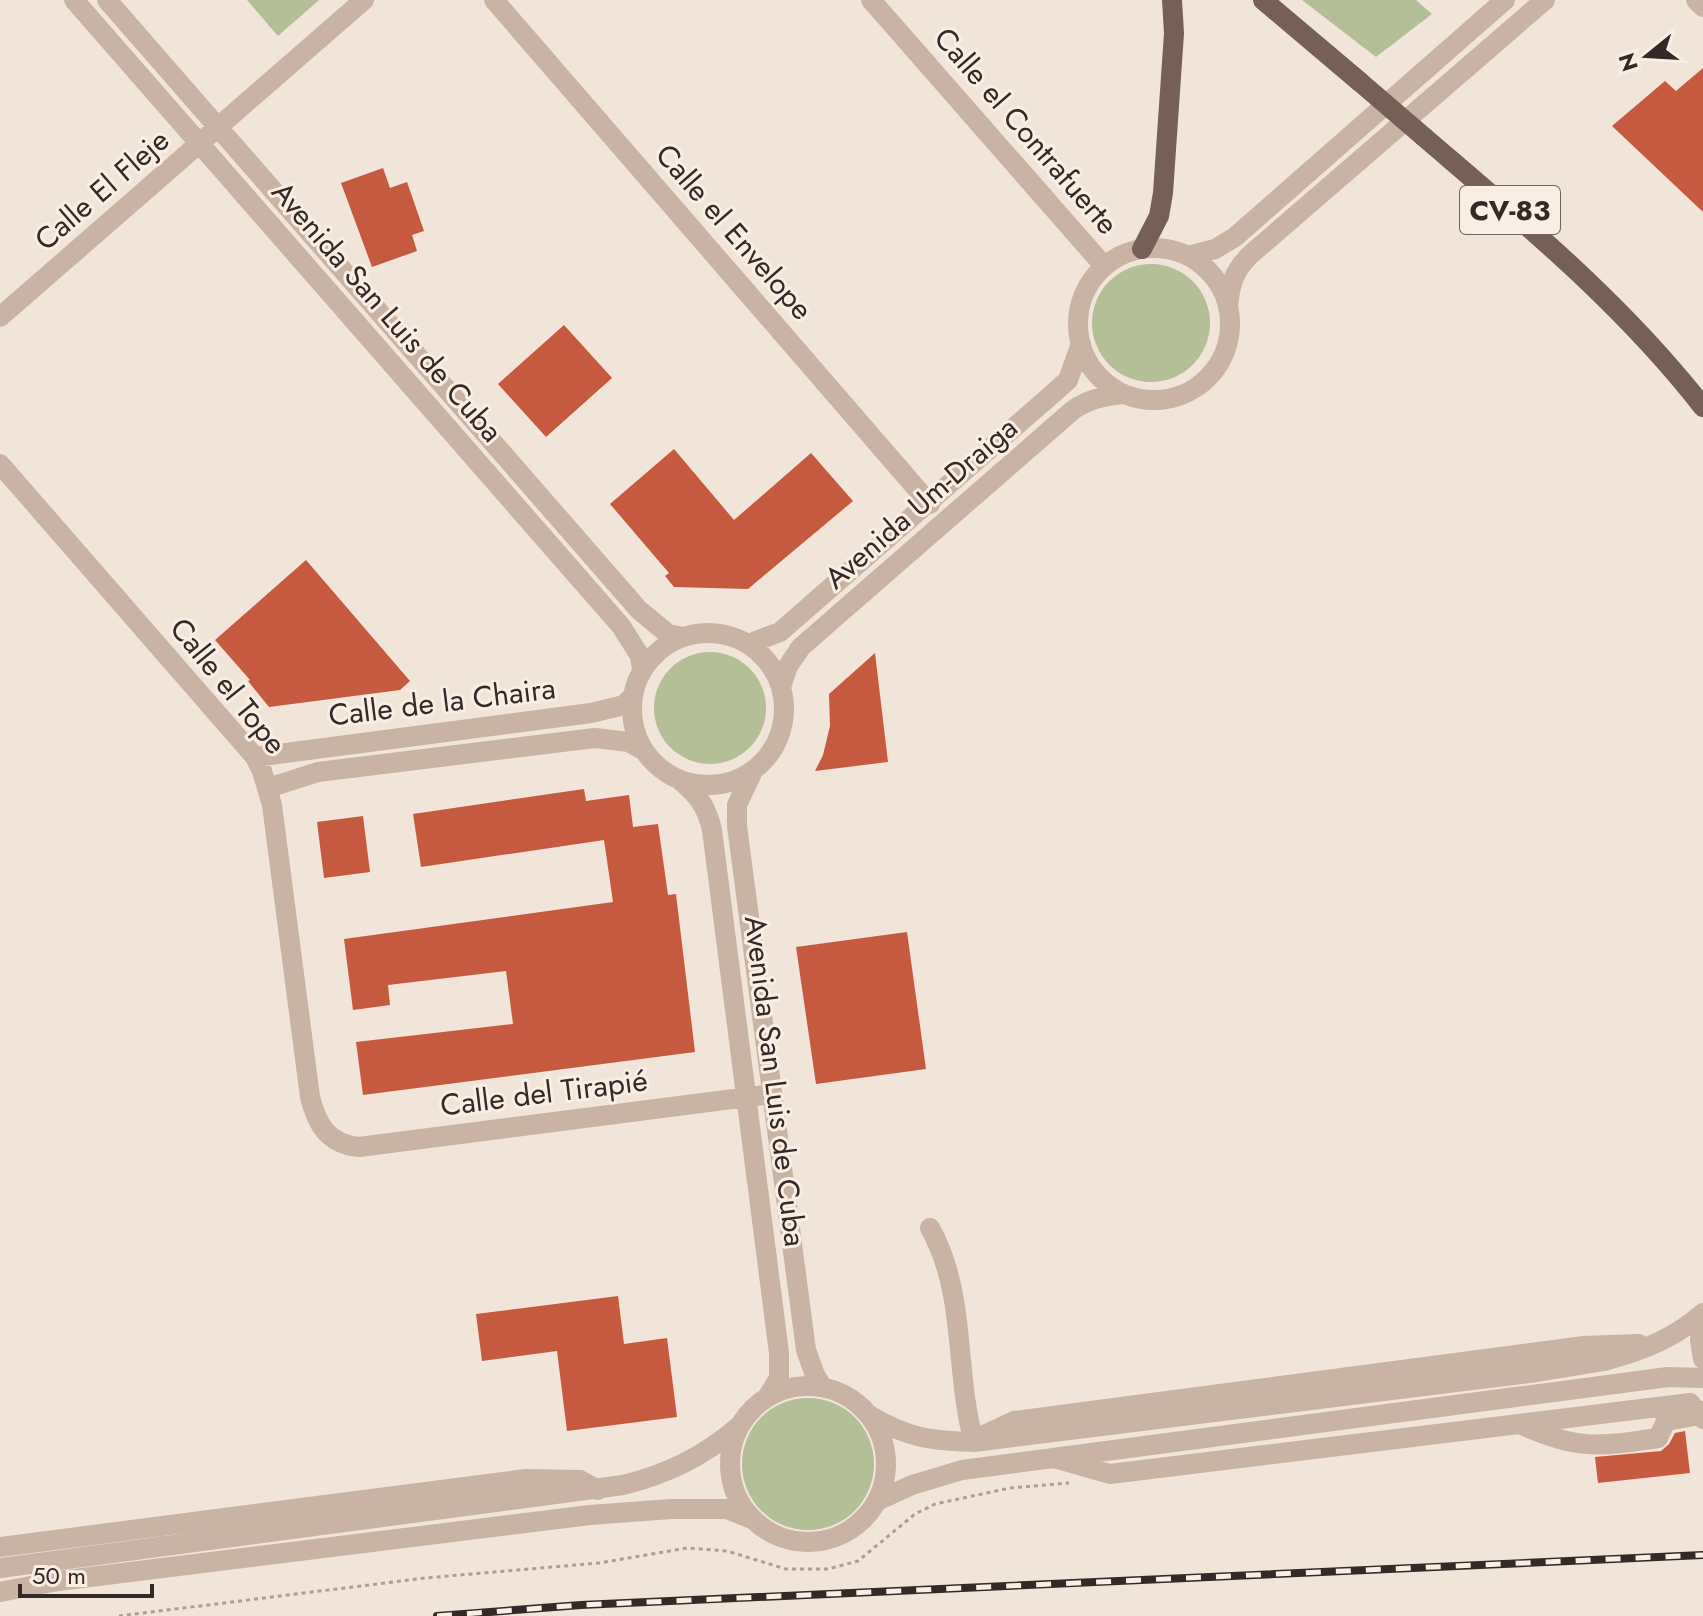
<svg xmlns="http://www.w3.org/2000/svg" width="1703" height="1616" viewBox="0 0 1703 1616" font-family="Jost,sans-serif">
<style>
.green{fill:#b4bf98}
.building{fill:#c65a41}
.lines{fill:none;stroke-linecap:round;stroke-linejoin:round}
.path{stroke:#b49d8e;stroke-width:3;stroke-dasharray:4 4;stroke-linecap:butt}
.minor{stroke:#c8b3a4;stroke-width:20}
.major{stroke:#765f56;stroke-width:20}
.rail-casing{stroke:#342926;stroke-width:8}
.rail{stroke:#f9eee4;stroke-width:5;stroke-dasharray:15;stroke-linecap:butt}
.major-bridge{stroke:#765f56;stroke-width:20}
.labels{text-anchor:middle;stroke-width:6;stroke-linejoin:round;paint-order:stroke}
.shield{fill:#f9eee4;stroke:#6f645f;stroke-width:2}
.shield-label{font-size:28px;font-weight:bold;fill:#342926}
.street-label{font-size:30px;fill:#342926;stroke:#f9eee4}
</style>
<rect width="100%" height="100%" fill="#f1e4d8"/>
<path class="green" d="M247 0H319L278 36Z
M1302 0H1416L1432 14 1376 57Z
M1092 323a59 59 0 1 1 118 0a59 59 0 1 1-118 0Z
M654 708a56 56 0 1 1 112 0a56 56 0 1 1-112 0Z
M742 1464a66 66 0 1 1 132 0a66 66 0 1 1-132 0Z"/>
<path class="building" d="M1703 68V212L1612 126 1665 81 1676 91Z
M383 168 390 188 407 182 424 231 412 235 417 251 372 267 341 183Z
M564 325 612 378 546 437 498 384Z
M674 449 734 520 811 453 853 501 748 589 674 587 665 576 669 573 610 504Z
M306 560 410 681 400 690 269 707 248 681 250 680 215 640Z
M875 653 888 762 815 771 823 755 830 726 829 694Z
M584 789 586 801 629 795 633 827 658 824 668 895 676 894 695 1052 363 1095 356 1042 513 1024 506 971 388 985 390 1005 353 1010 344 939 613 902 604 840 421 867 413 814Z
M363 816 370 872 324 878 317 822Z
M907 932 926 1069 816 1084 796 947Z
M618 1296 624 1344 667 1338 677 1417 567 1431 557 1351 482 1361 476 1314Z
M1685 1431 1690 1473 1598 1483 1595 1457 1661 1451 1669 1444 1675 1433Z"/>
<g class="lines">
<path class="path" d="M119 1616 425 1578 599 1563 687 1548 727 1551 786 1569H828L858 1561 915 1514 935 1504 1010 1488 1069 1483"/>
<path class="minor" d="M74 0 621 626 640 656 642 670
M107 0 639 610 668 634 683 637
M494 0 930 504
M871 0 1104 266
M1696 0 1703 7
M1078 324a76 76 0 1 1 152 0a76 76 0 1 1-152 0Z
M1188 256 1215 249 1235 237 1505 0
M1228 307C1230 284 1234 271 1250 255L1545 0
M0 317 364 0
M0 464 255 757 262 771 272 805 310 1097C317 1125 328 1144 359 1147L772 1094
M632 709a76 76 0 1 1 152 0a76 76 0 1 1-152 0Z
M748 644 780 632 1057 390 1068 380 1081 344
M781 687 788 666 801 647 1073 410C1089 399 1104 396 1124 394
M255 757 591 713 624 705 633 696
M753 771 737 805V826L806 1350 815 1375 822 1386
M681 781C699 796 707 808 712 830L779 1353V1378L768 1396
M268 788 318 772 595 738 629 742 643 750
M930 1228C967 1294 954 1371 974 1442
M1703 1318 1700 1340 1703 1359
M730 1464a78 78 0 1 1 156 0a78 78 0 1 1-156 0Z
M871 1416C908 1438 932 1441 974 1442L1537 1372 1604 1361C1642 1351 1673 1339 1703 1313
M1520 1424C1574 1450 1600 1447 1658 1438L1666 1421 1700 1415 1703 1411
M984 1435 1014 1421 1584 1346 1639 1344
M1057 1459 1110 1474 1690 1403 1703 1419
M877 1501 912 1485 962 1470 1668 1377 1703 1378
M0 1547 526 1479 580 1480 598 1490
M0 1568 623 1485C668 1474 704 1456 739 1426
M0 1592 58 1581 590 1515 671 1509H727L754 1520"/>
<path class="major" d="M1263 0 1360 82
M1424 137C1523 222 1623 304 1703 407
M1142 249 1159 216 1163 193 1174 33 1172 0"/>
<defs>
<path id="rail" d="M437 1616 581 1605 1703 1555"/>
</defs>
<use href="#rail" class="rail-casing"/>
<use href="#rail" class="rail"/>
<path class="major-bridge" d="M1360 82 1424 137"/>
</g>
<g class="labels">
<rect class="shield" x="1460" y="186" width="100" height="48" rx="6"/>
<g class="shield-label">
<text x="1510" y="220">CV-83</text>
</g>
<g class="street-label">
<text transform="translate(1026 131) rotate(49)" y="10">Calle el Contrafuerte</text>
<text transform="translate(102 190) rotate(-41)" y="10">Calle El Fleje</text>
<text transform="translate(734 232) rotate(49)" y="10">Calle el Envelope</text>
<text transform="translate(387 312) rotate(49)" y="10">Avenida San Luis de Cuba</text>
<text transform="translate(921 503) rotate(-41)" y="10">Avenida Um-Draiga</text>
<text transform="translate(228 686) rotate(51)" y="10">Calle el Tope</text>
<text transform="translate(442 702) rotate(-7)" y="10">Calle de la Chaira</text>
<text transform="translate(775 1081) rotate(83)" y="10">Avenida San Luis de Cuba</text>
<text transform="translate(544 1093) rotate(-7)" y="10">Calle del Tirapié</text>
</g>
</g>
<g transform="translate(1647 56) rotate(252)" stroke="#f9eee4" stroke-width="6" paint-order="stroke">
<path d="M0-6L14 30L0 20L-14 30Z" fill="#342926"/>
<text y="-12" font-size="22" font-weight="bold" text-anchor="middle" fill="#342926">N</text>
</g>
<path d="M20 1584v12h132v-12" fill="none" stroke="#342926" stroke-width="4"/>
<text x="32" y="1584" font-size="24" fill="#342926" stroke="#f9eee4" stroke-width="6" paint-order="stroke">50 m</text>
</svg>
